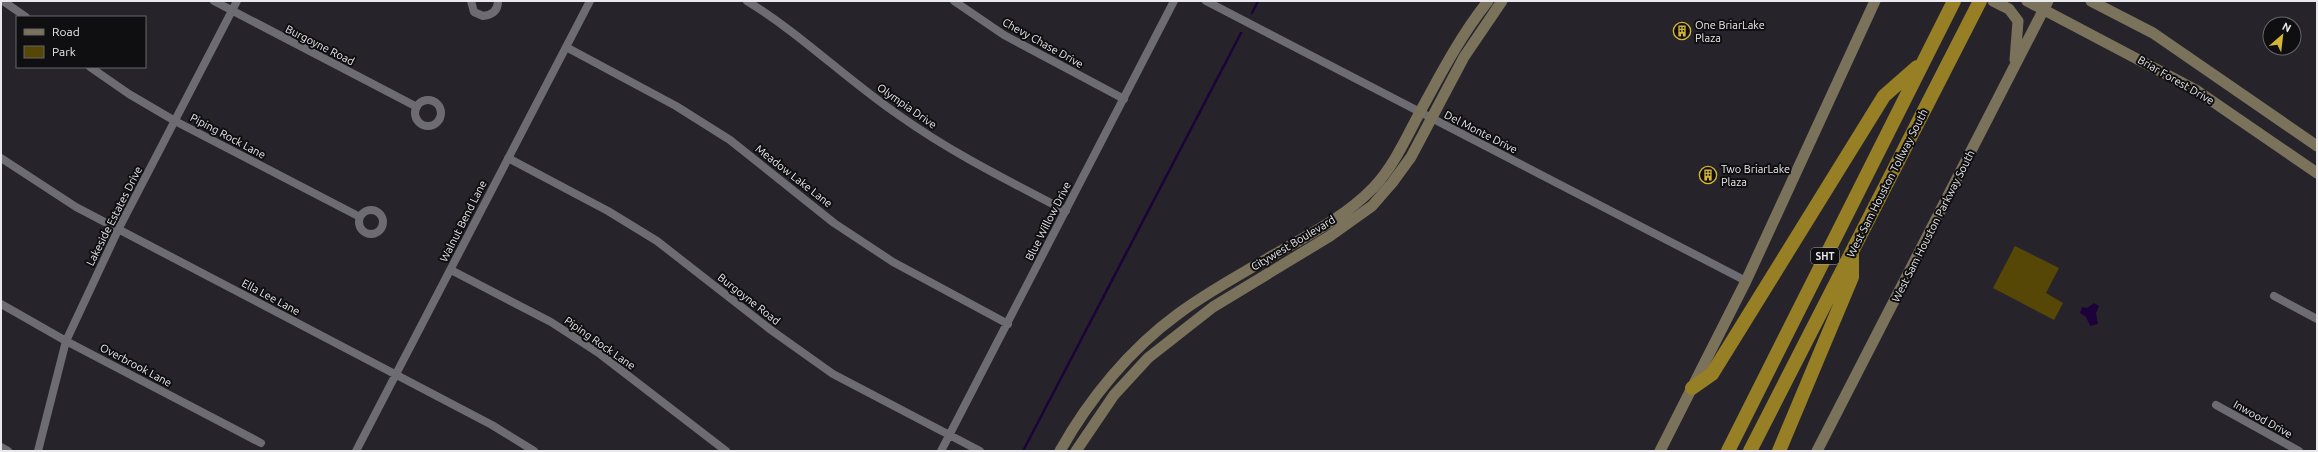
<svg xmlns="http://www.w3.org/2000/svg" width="2318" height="452" viewBox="0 0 2318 452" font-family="Ubuntu,sans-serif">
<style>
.green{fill:#564707}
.water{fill:#1d0239}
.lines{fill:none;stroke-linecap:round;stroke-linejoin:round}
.stream{stroke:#1d0239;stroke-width:2.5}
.street{stroke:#6e6c73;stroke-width:8}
.secondary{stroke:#7a725b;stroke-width:11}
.highway{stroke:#967f24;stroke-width:14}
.labels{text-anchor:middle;stroke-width:4;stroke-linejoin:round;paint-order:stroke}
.shield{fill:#0f0e10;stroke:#a8a7ab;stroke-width:1}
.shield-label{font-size:10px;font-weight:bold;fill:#eae9ed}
.poi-label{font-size:11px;fill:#eae9ed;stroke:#0f0e10;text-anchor:start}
.street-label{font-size:11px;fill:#eae9ed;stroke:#0f0e10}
</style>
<rect width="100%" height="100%" fill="#26242a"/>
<path class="green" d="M2015 246 2059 268 2046 293 2063 303 2054 320 1993 288Z"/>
<path class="water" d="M2094 303 2099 306 2096 313 2098 324 2090 326 2086 317 2080 313 2082 307 2087 308Z"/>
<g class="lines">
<path class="stream" d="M1252 13 1258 1
M1023 451 1241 33"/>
<path class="street" d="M3 1 26 17
M214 1 417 107
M471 1 474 12 483 16C492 15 498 11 498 1
M747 1C801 34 847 80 900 116 952 153 1009 181 1066 211
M954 1 1004 35 1124 99
M1206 1 1746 281
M566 47 676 106 730 140 834 223 893 262 1008 324
M90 67 129 94 175 121 360 217
M415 113a13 13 0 1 1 26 0a13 13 0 1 1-26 0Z
M1 158 76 207 492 425 534 451
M508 158 608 211 657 241 771 330 833 374 980 451
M359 222a12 12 0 1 1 24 0a12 12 0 1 1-24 0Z
M451 270 551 322 600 354 726 451
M2274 296 2317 319
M1 304 66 341 261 443
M2216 405 2299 451
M1 447 8 451
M38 451 66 341 118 230 237 1
M356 451 590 1
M941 451 1174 1"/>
<path class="secondary" d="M1993 1 2009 9 2018 21 2015 60
M2027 1 2196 90 2317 173
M2091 1 2153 33 2317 146
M1060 451C1089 399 1130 349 1178 314 1205 294 1235 277 1265 260 1302 238 1343 219 1373 188 1394 166 1406 138 1420 112 1441 73 1461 35 1488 1
M1076 451 1114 395 1148 358 1213 307 1330 236 1372 206 1392 183 1411 157 1464 57 1502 1
M1660 451 1746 281 1875 1
M1817 451 2048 1"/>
<path class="highway" d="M1692 388 1712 374 1884 96 1917 67
M1728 451 1954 1
M1750 451 1980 1
M1779 451 1852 277V252"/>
</g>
<defs>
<symbol id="building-ring" viewBox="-11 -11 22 22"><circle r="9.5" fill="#0f0e10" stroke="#d5b535" stroke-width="1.5"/><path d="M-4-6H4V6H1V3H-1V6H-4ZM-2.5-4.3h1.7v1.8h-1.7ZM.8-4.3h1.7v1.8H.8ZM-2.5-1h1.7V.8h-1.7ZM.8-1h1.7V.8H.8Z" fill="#d5b535"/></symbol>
</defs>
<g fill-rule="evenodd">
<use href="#building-ring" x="1672" y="21" width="20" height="20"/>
<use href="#building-ring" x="1698" y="165" width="20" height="20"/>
</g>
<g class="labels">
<rect class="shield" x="1811" y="248" width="28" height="16" rx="3"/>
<g class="shield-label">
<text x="1825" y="260">SHT</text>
</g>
<g class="poi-label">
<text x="1695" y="29">One BriarLake<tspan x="1695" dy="13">Plaza</tspan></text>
<text x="1721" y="173">Two BriarLake<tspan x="1721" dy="13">Plaza</tspan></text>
</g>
<g class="street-label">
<text transform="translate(1043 43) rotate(29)" y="4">Chevy Chase Drive</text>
<text transform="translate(320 45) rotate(27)" y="4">Burgoyne Road</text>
<text transform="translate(2176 80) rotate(30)" y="4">Briar Forest Drive</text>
<text transform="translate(907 106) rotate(35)" y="4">Olympia Drive</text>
<text transform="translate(1481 132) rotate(27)" y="4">Del Monte Drive</text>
<text transform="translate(228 136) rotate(28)" y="4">Piping Rock Lane</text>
<text transform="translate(794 176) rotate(38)" y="4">Meadow Lake Lane</text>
<text transform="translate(1887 183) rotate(-63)" y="4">West Sam Houston Tollway South</text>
<text transform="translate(114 216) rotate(-63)" y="4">Lakeside Estates Drive</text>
<text transform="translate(463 221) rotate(-63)" y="4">Walnut Bend Lane</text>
<text transform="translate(1048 221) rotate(-63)" y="4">Blue Willow Drive</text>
<text transform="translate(1933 226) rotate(-63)" y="4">West Sam Houston Parkway South</text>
<text transform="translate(1293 243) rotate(-31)" y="4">Citywest Boulevard</text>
<text transform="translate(271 297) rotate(28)" y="4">Ella Lee Lane</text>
<text transform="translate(749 299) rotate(38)" y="4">Burgoyne Road</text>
<text transform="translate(600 343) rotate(35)" y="4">Piping Rock Lane</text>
<text transform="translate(136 365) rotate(28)" y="4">Overbrook Lane</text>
<text transform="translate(2263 419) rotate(29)" y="4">Inwood Drive</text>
</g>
</g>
<rect width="2318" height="452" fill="none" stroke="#eae9ed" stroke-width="4"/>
<rect x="16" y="16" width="130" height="52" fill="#0f0e10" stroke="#676668"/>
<rect x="24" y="29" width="20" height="6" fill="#7a725b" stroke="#676668"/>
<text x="52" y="36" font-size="12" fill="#eae9ed">Road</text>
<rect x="24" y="46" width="20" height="12" fill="#564707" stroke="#676668"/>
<text x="52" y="56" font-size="12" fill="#eae9ed">Park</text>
<g transform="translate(2282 36) rotate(28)"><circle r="19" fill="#0f0e10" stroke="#676668"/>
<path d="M0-3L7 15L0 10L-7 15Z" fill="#d5b535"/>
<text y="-6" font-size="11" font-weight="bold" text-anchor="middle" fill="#eae9ed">N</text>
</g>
</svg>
